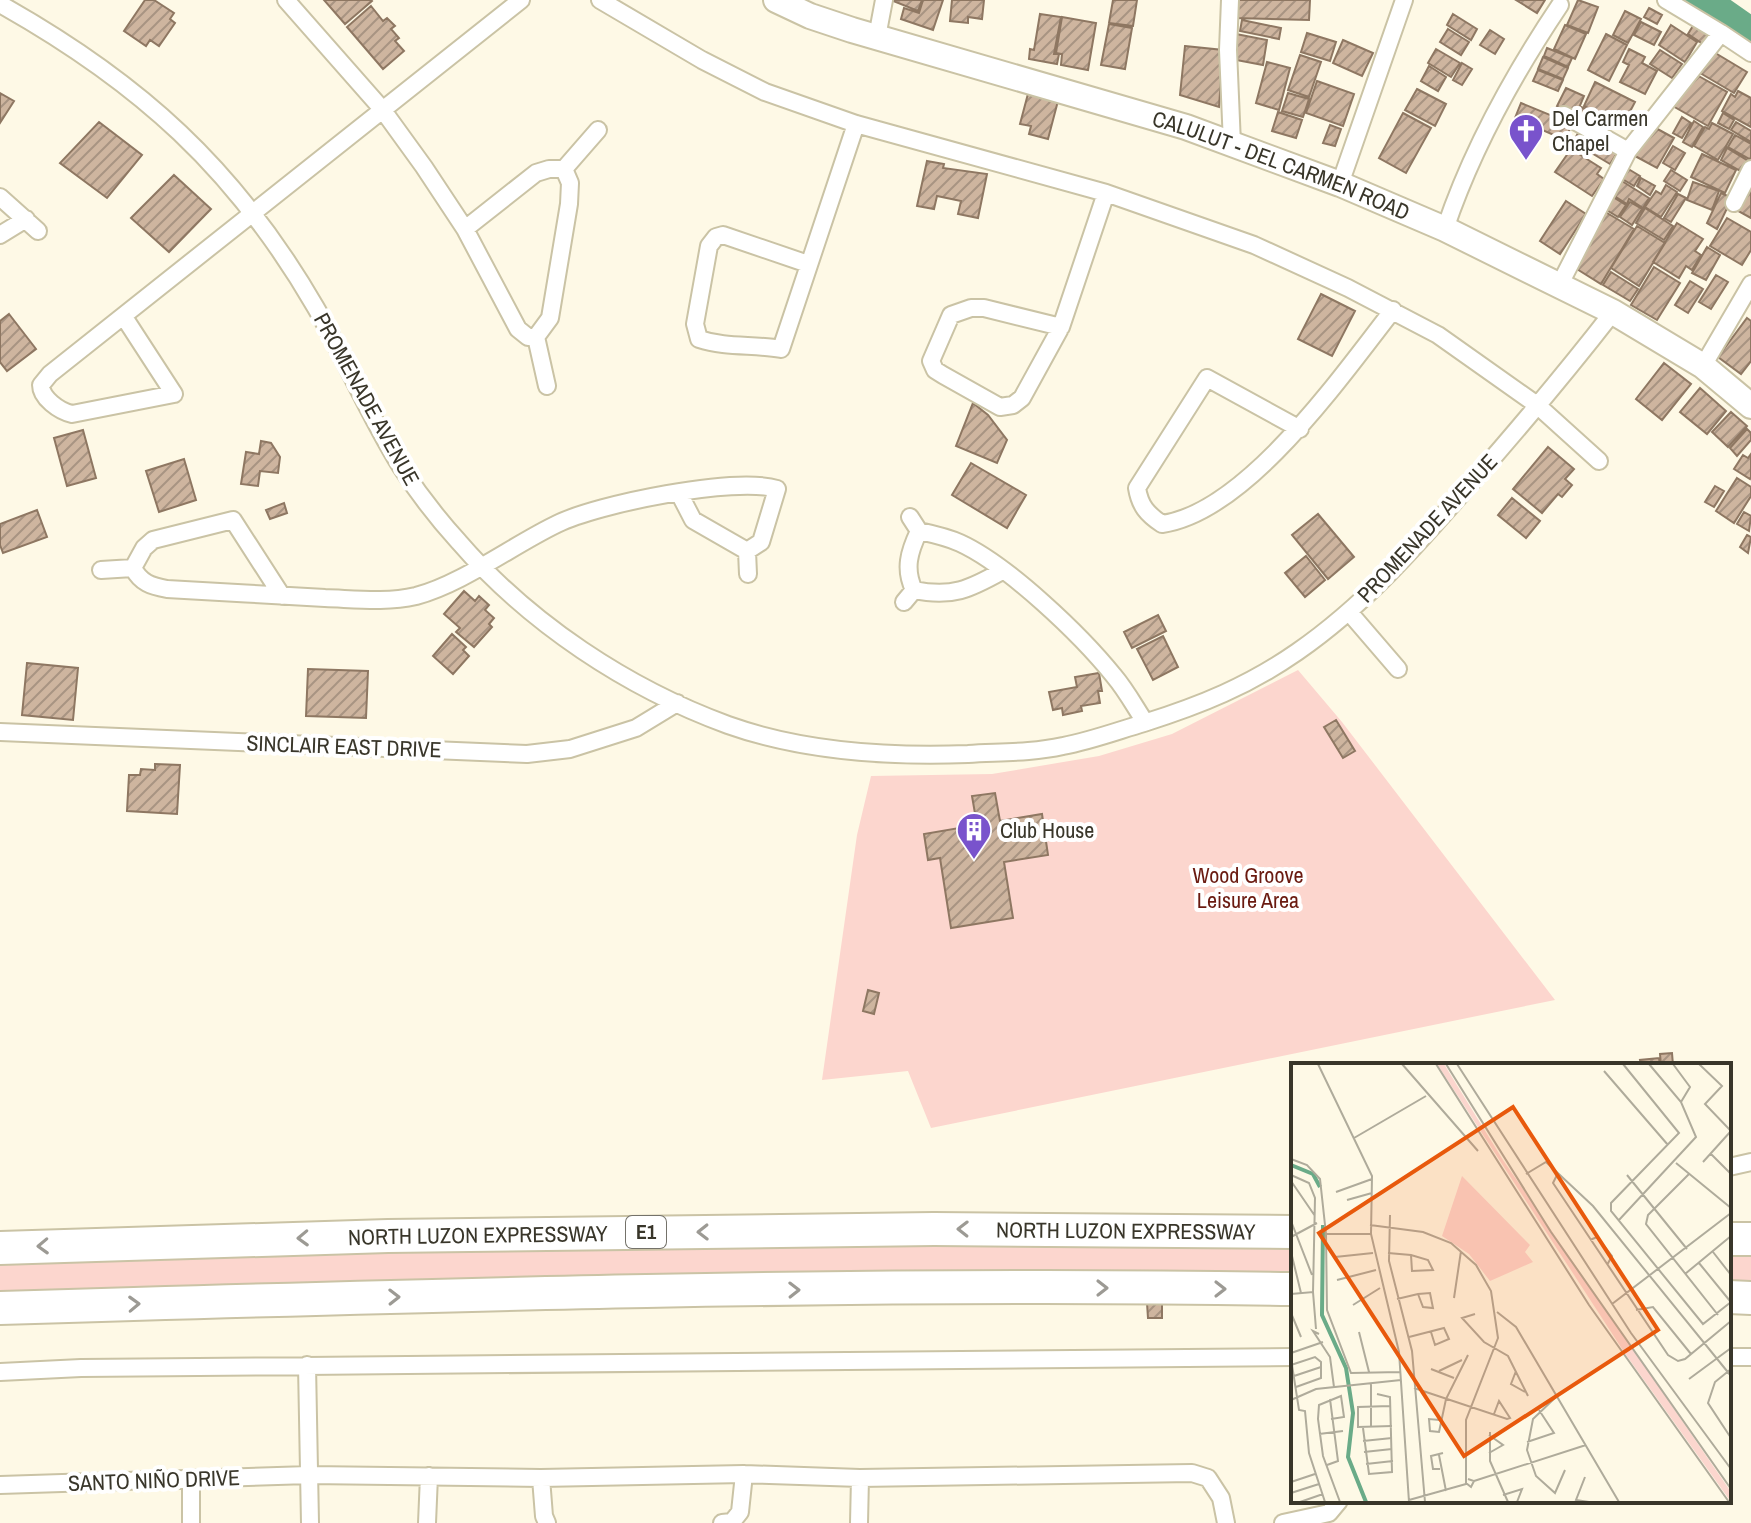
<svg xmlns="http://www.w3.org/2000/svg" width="1751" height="1523" viewBox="0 0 1751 1523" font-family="'Archivo Narrow',sans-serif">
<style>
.green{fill:#fcd6ce}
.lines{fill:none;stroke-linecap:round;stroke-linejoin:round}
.river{stroke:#6aab88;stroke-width:34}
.building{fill:url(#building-hatch);stroke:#8e7762;stroke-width:2}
.minor-casing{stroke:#cac3a5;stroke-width:20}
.secondary-casing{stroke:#cac3a5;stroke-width:28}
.motorway-casing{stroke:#cac3a5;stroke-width:36}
.minor{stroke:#fff;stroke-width:16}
.secondary{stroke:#fff;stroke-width:24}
.motorway{stroke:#fff;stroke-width:32}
.oneway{stroke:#9c9a94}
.labels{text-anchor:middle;stroke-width:8;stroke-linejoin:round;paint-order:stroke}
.shield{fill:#fff;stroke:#74726a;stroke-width:2}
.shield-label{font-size:20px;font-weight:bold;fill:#39362a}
.poi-label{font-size:22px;fill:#39362a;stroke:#fff;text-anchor:start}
.street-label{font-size:22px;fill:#39362a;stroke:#fff}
.park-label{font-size:22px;fill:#6a1a10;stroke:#fff}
.inset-river{fill:none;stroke:#6aab88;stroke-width:4}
.inset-road{fill:none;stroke:#afab9b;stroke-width:2}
.view{fill:#e8590c;fill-opacity:0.15;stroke:#e8590c;stroke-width:4}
.inset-edge{fill:none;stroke:#39362a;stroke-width:4}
</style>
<defs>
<pattern id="building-hatch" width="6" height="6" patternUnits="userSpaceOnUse" patternTransform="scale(2)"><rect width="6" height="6" fill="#ceb59f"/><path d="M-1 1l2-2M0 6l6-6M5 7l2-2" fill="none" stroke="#a89482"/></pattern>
</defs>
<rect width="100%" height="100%" fill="#fef9e6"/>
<path class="green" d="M1298 670 1342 722 1555 1000 931 1128 908 1071 822 1080 857 835 871 776 992 774 1099 756 1172 734Z
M1293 1240V1279L0 1295V1256Z
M1729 1244 1751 1245V1286H1729Z"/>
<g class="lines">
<path class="river" d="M1701 0 1751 35"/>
</g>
<path class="building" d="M145 0H154L174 13 170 19 175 23 159 46 150 40 146 46 124 31Z
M324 0H371L372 1 345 24Z
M891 0H922L918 11Z
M923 0H943L933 30 901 19 904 8 919 13Z
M952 0H984L982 19 968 17V23L950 21Z
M1113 0H1137L1133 26 1109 23Z
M1235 0H1310L1309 20 1234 18Z
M1516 0H1545L1537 13Z
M1578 0 1598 7 1588 33 1567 25Z
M371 6 383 21 387 18 395 26 391 29 399 38 395 41 404 51 383 69 347 27Z
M1649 8 1662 15 1657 24 1644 17Z
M1625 11 1641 19 1628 43 1613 35Z
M1040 14 1061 17 1054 54H1059L1057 64 1029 59 1030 49 1034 50Z
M1453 14 1477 29 1471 40 1447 25Z
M1062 17 1096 23 1088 70 1061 65 1062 54 1056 53Z
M1242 20 1281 28 1279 39 1240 31Z
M1696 21 1711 31 1703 44 1688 34Z
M1641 22 1661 32 1654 45 1634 35Z
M1109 24 1132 28 1125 69 1101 65Z
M1565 25 1586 34 1575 59 1554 49Z
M1671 25 1697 42 1685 62 1659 45Z
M1448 29 1469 42 1461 55 1440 42Z
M1490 30 1504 39 1495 54 1480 45Z
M1307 33 1336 42 1330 61 1301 52Z
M1236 34 1267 40 1263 65 1231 59Z
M1606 34 1627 45 1609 81 1588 70Z
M1343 40 1373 53 1362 76 1333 63Z
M1185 46 1223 50 1219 107 1180 95Z
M1547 48 1572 58 1568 67 1544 56Z
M1436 49 1460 63 1451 77 1428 63Z
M1629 49 1645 57 1642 63 1657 71 1645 94 1620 82 1629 65 1623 62Z
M1660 50 1682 64 1672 78 1650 64Z
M1712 51 1747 72 1734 93 1700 73Z
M1300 55 1321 62 1309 97 1288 90Z
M1543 57 1568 68 1563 79 1538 69Z
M1267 62 1290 68 1279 110 1256 103Z
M1462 63 1472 69 1462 85 1453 80Z
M1429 66 1446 77 1438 91 1421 81Z
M1538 70 1563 80 1558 91 1533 81Z
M1695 74 1727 92 1708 126 1671 105Z
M1317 81 1354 94 1343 126 1306 113Z
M1595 82 1635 102 1623 125 1584 106Z
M1566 88 1584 96 1576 115 1557 106Z
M1417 89 1446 104 1435 126 1405 110Z
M1029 90 1059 97 1048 139 1029 134 1031 126 1020 124Z
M1738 91 1751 98V127L1722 111 1731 94 1735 97Z
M0 93 14 101 0 123Z
M1288 93 1309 99 1303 117 1282 111Z
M1521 103 1572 124 1565 140 1515 118Z
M1581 107 1594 113 1590 122 1577 115Z
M1278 112 1302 120 1296 138 1272 131Z
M1403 113 1431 128 1406 173 1379 158Z
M1723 113 1734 120 1729 129 1718 123Z
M1682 117 1691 123 1682 138 1673 133Z
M1694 121 1703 127 1692 147 1683 142Z
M99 122 142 155 107 198 60 163Z
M1736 122 1751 131V142L1731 130Z
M1712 123 1733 134 1718 160 1694 146 1705 127 1709 129Z
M1330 125 1341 129 1335 146 1323 143Z
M1652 126 1674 138 1657 168 1635 156Z
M1581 128 1619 150 1610 164 1573 142Z
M1735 135 1751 144V160L1728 147Z
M1673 146 1685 153 1675 170 1663 163Z
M1727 148 1750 162 1744 173 1721 160Z
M1571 149 1601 168 1597 174 1604 179 1592 196 1555 172Z
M1702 154 1736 170 1725 193 1691 177Z
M927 161 944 164 943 168 987 174 978 218 958 214 961 201 937 196 934 209 917 206Z
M1625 167 1640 176 1634 186 1619 177Z
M1671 170 1687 180 1680 191 1664 181Z
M174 175 211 209 169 252 131 218Z
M1617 178 1649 198 1643 208 1629 199 1627 204 1608 192Z
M1641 178 1655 186 1650 195 1637 186Z
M1693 182 1719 191 1712 210 1687 200Z
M1745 184 1751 187V218L1733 208Z
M1666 185 1677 192 1661 217 1645 207 1656 191 1661 194Z
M1721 193 1732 198 1717 229 1707 223Z
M1608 194 1626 205 1618 217 1600 206Z
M1678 194 1686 198 1671 222 1664 218Z
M1566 201 1586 214 1560 254 1540 241Z
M1630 202 1642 209 1632 225 1620 217Z
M1645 208 1673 226 1664 240 1636 223Z
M1602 210 1634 229 1601 284 1572 266Z
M1727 218 1751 232V250L1742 265 1710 246Z
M1677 223 1703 239 1695 251 1701 255 1692 270 1686 266 1679 278 1653 262Z
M1637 226 1665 243 1639 286 1611 268Z
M1707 247 1720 255 1706 280 1692 273Z
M1654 267 1680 283 1657 320 1631 305Z
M1611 272 1638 289 1630 301 1603 285Z
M1716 275 1728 282 1711 309 1699 302Z
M1690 281 1703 289 1688 313 1675 305Z
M1321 294 1355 311 1332 356 1298 339Z
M9 314 36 349 7 371 0 362V321Z
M1747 318 1751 321V361L1741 374 1718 357Z
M1664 363 1691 384 1662 420 1636 399Z
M1700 388 1726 411 1707 434 1680 412Z
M973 403 988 415 1007 440 997 463 956 446Z
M1731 412 1747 426 1728 447 1712 432Z
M1747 429 1751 433V440L1737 456 1730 448Z
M83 430 96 478 67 486 54 438Z
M261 441 271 443 280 457 278 473 260 471 258 486 241 484 246 452 259 454Z
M1548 447 1574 469 1565 479 1572 485 1562 497 1558 494 1542 513 1513 489Z
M1751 454V477L1750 479 1734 469 1743 455 1748 458Z
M184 459 196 500 159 512 146 471Z
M971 463 1026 495 1007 528 952 495Z
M1737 478 1751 487V496L1734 523 1716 511Z
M1715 486 1724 491 1714 507 1705 502Z
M1512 498 1540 521 1526 538 1498 515Z
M284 503 287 513 270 519 266 510Z
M37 510 47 537 3 553 0 545V524Z
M1744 512 1751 516 1749 531 1737 524Z
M1318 514 1354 557 1328 579 1292 535Z
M1747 535 1751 537 1748 553 1740 547Z
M1306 556 1325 580 1305 597 1285 573Z
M464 591 475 601 479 596 489 605 485 610 494 618 489 624 492 627 474 647 456 632 460 628 444 614Z
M1158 615 1166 631 1132 648 1124 632Z
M452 634 466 647 463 650 469 656 453 674 433 656Z
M1163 636 1178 667 1153 680 1137 649Z
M27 663 78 668 73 720 22 715Z
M308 669 368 671 366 718 306 716Z
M1099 673 1102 691H1098L1100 703 1081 706 1082 711 1063 715 1062 708 1053 710 1049 692 1077 687 1075 677Z
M1336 720 1355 751 1343 758 1324 727Z
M155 764 180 765 177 814 127 811 129 775H140L141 769 155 770Z
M995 793 1000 821 1042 814 1048 855 1004 862 1013 918 951 928 940 858 928 860 924 834 977 825 972 796Z
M868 990 879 993 874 1014 863 1011Z
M1672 1053 1673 1065H1661L1660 1054Z
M1659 1058 1660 1065H1641L1640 1060Z
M1147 1303H1162V1318H1148Z"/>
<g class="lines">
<defs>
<path id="minor" d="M286 0 382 109 424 167 465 229 518 329 528 337H536
M600 0 702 60 765 92 856 124 1106 193 1254 245 1348 288 1438 335 1537 405 1599 461
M1230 0 1228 50 1232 144
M1666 0 1721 33
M0 4C139 82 235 168 316 308 346 360 369 416 401 467 418 493 438 519 459 542 529 623 627 688 728 725 804 752 888 757 968 754 1001 752 1031 753 1063 746 1090 741 1117 731 1144 723 1201 705 1248 686 1297 652 1365 605 1417 545 1471 483 1520 427 1568 370 1613 312
M877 37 884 0
M1564 115 1628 151
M1340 184 1404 0
M0 197 38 231
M1734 203 1751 169
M465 229 536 173 549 169H564L598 130
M1445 229C1472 149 1513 75 1560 5
M0 235 26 219
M808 264 723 235 716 237 709 246 695 324 699 339C726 348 754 344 781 349L856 124
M1560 284 1628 151 1721 33 1751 53
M124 317 174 394 72 414C59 411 41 398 41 385L50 374 521 0
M1061 327 984 308H971L951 315 931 361 935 370 943 375 1000 407 1013 405 1022 398 1061 327 1106 193
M536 337 550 318 569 204 570 183 564 169
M536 337 547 386
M1703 366 1751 284
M1300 429 1207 378 1137 488C1140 506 1147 514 1162 524 1247 512 1342 375 1393 310
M679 493 693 520 747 551
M910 517 919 531C933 534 947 537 960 543 1008 565 1081 635 1114 676 1126 690 1135 707 1145 722
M101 570 133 568
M914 590C952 598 970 589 1002 571
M914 590C904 569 909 552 919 531
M282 596 233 520 153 540 144 548 133 568C141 583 151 586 167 589 220 592 272 595 325 598 355 599 386 603 416 596 462 584 513 545 557 524 597 504 736 476 777 489L761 542 747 551 748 574
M904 602 914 590
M1349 612 1398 669
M0 732 527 754 570 749 636 728 677 703
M1729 1167 1751 1162
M1729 1357H1751
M307 1365 310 1523
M0 1372 81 1368 1293 1357
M191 1478V1523
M541 1478 544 1516 547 1523
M0 1485 309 1475 541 1478 744 1474 860 1478 1192 1473 1208 1478 1221 1498 1226 1523
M427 1523 429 1476
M722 1523 732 1522 740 1512 744 1474
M859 1523 860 1478
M1283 1523 1329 1513 1339 1501"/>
<g id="secondary">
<path id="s1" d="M776 0 810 16 852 30 1186 127 1340 184 1445 229 1613 312 1703 366 1751 406"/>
</g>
<g id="motorway">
<path d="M1729 1239H1751"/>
<path id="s2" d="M0 1248 388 1236 934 1229 1293 1232"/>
<path d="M1729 1297 1751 1298"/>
<path d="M0 1308C431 1295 862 1282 1293 1289"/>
</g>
</defs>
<use href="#minor" class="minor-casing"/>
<use href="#secondary" class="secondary-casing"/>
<use href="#motorway" class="motorway-casing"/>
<use href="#minor" class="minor"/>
<use href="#secondary" class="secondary"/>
<use href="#motorway" class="motorway"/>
</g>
<defs><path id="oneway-chevron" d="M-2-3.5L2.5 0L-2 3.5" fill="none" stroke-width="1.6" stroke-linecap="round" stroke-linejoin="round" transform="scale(2)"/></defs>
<g class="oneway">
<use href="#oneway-chevron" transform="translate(963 1229) rotate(-179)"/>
<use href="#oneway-chevron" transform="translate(703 1232) rotate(179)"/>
<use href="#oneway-chevron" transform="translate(303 1238) rotate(178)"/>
<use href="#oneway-chevron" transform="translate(43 1246) rotate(178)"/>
<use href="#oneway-chevron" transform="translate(1102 1288)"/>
<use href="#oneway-chevron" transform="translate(1220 1289)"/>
<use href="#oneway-chevron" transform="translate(794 1290) rotate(-1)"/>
<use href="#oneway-chevron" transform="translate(394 1297) rotate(-1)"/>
<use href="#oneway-chevron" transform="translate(134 1304) rotate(-2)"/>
</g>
<defs>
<symbol id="church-pin" viewBox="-11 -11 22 30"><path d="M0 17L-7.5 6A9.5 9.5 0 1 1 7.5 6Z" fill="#7953cc" stroke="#fff"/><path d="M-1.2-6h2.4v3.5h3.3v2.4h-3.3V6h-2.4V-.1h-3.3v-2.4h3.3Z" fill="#fff"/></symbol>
<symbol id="building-pin" viewBox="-11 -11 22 30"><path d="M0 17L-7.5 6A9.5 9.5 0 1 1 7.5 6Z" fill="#7953cc" stroke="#fff"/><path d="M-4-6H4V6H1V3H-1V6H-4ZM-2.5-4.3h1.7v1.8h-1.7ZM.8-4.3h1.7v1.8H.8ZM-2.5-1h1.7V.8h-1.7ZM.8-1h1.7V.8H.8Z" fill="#fff"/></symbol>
</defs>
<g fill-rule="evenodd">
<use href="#church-pin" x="1506" y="111" width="40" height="54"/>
<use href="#building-pin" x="954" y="810" width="40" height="54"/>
</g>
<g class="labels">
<rect class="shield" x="626" y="1216" width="40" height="32" rx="6"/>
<g class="shield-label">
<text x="646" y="1239">E1</text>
</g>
<g class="poi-label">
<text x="1552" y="126">Del Carmen<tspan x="1552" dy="25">Chapel</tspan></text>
<text x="1000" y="838">Club House</text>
</g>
<g class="street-label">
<text dy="8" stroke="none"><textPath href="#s1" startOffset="532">CALULUT - DEL CARMEN ROAD</textPath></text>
<text transform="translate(367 399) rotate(61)" y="8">PROMENADE AVENUE</text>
<text transform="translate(1427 528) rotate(-47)" y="8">PROMENADE AVENUE</text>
<text transform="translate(344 746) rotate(2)" y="8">SINCLAIR EAST DRIVE</text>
<text dy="8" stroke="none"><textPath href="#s2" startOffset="1126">NORTH LUZON EXPRESSWAY</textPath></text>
<text dy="8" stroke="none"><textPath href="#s2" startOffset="478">NORTH LUZON EXPRESSWAY</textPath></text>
<text transform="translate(154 1480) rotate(-2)" y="8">SANTO NIÑO DRIVE</text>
</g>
<g class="park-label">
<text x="1248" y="883">Wood Groove<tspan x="1248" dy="25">Leisure Area</tspan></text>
</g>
</g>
<g transform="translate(1291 1063)">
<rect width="440" height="440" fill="#fef9e6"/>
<path d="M146 1H153L212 97 440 429V439L335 292ZM171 113 239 182 234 189 242 199 199 218 178 191 151 173Z" fill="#fcd6ce"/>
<path class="inset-river" d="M0 102 22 111 29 124M32 162 31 252 55 305 62 350 57 394 75 439"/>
<path class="inset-road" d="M27 1 81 113 80 171 108 289 118 439M111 1 187 88M145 1 298 242 438 439M155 1 260 169 440 426M166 1 340 270 440 406M332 1 388 70 320 140V148L412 261 440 239M382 1 399 24 390 39M408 1 431 23 414 41 440 68 412 99M313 8 377 82M63 75 135 33M420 91 440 111M0 96 16 102 29 116 35 171H80M385 100 440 145M267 110 262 120 377 292 387 298 394 296 440 258M235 111 255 99 302 143 440 313M398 111 357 152 355 161 427 252M0 112 18 120 24 135 22 229M336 112 396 186M0 118 24 153M45 129 81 116M56 137 81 130M99 152 98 198 121 288 134 439M328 157 405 74 390 39 358 1M0 158 21 212M79 162 132 169 160 180 185 202 200 228 207 275 175 357V420L180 424 183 418 177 416M35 171 36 247 60 310 109 309M0 174 26 160M299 177 306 174 321 193 316 202M0 189 10 230M422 189 440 212M97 190 120 192 137 197 142 207 121 208 120 192M44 194 82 190M408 200 439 238M394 211 440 173M46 217 85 207M0 231 22 229 25 266M163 235 170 188M106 236 127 231 139 230 142 245 132 244 127 231M321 241 440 150M62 242 89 225M345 247 362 244 400 291M206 249 225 264 328 439M0 250 10 274M184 251 171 255 193 279 217 293 237 333M68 269 78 309M28 271 22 268 39 294 43 324M118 274 153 265 158 276 144 282 140 269M0 290 32 279M0 302 24 294 30 299V315L5 324M1 302 8 347 14 348 18 390 34 439M140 306 163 315M440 306 424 319 417 340 440 375M148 308 171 297M225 308 220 321 234 329M3 313 30 304M398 316 440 285M80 321V364M123 325 216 356 219 355 208 338 203 351M266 333 242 356 236 387 245 413 264 430 274 407M0 337 25 326 110 317M99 343 67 344V364L101 363M40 356 53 354 50 333 28 342 27 356 32 393 49 439M149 357 138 356 139 368 148 369 155 336 177 292M72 365 78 411 101 409 99 334 86 331M199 369V398L217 439M28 371 52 368M72 378 101 375M236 379 263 370 248 347M73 389 101 386M198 390 212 382 198 372M148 392 155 428M75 401 102 398M36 402 47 398 39 336M149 406H142L140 393 152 390M294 414 285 437 298 439M183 418 295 382M0 419 24 411M0 430 28 421M212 432 231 426 226 439M118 437 175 421M9 439 32 431"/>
<path class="view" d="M222 44 367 267 173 393 28 170Z"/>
<rect width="440" height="440" class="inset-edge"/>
</g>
</svg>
